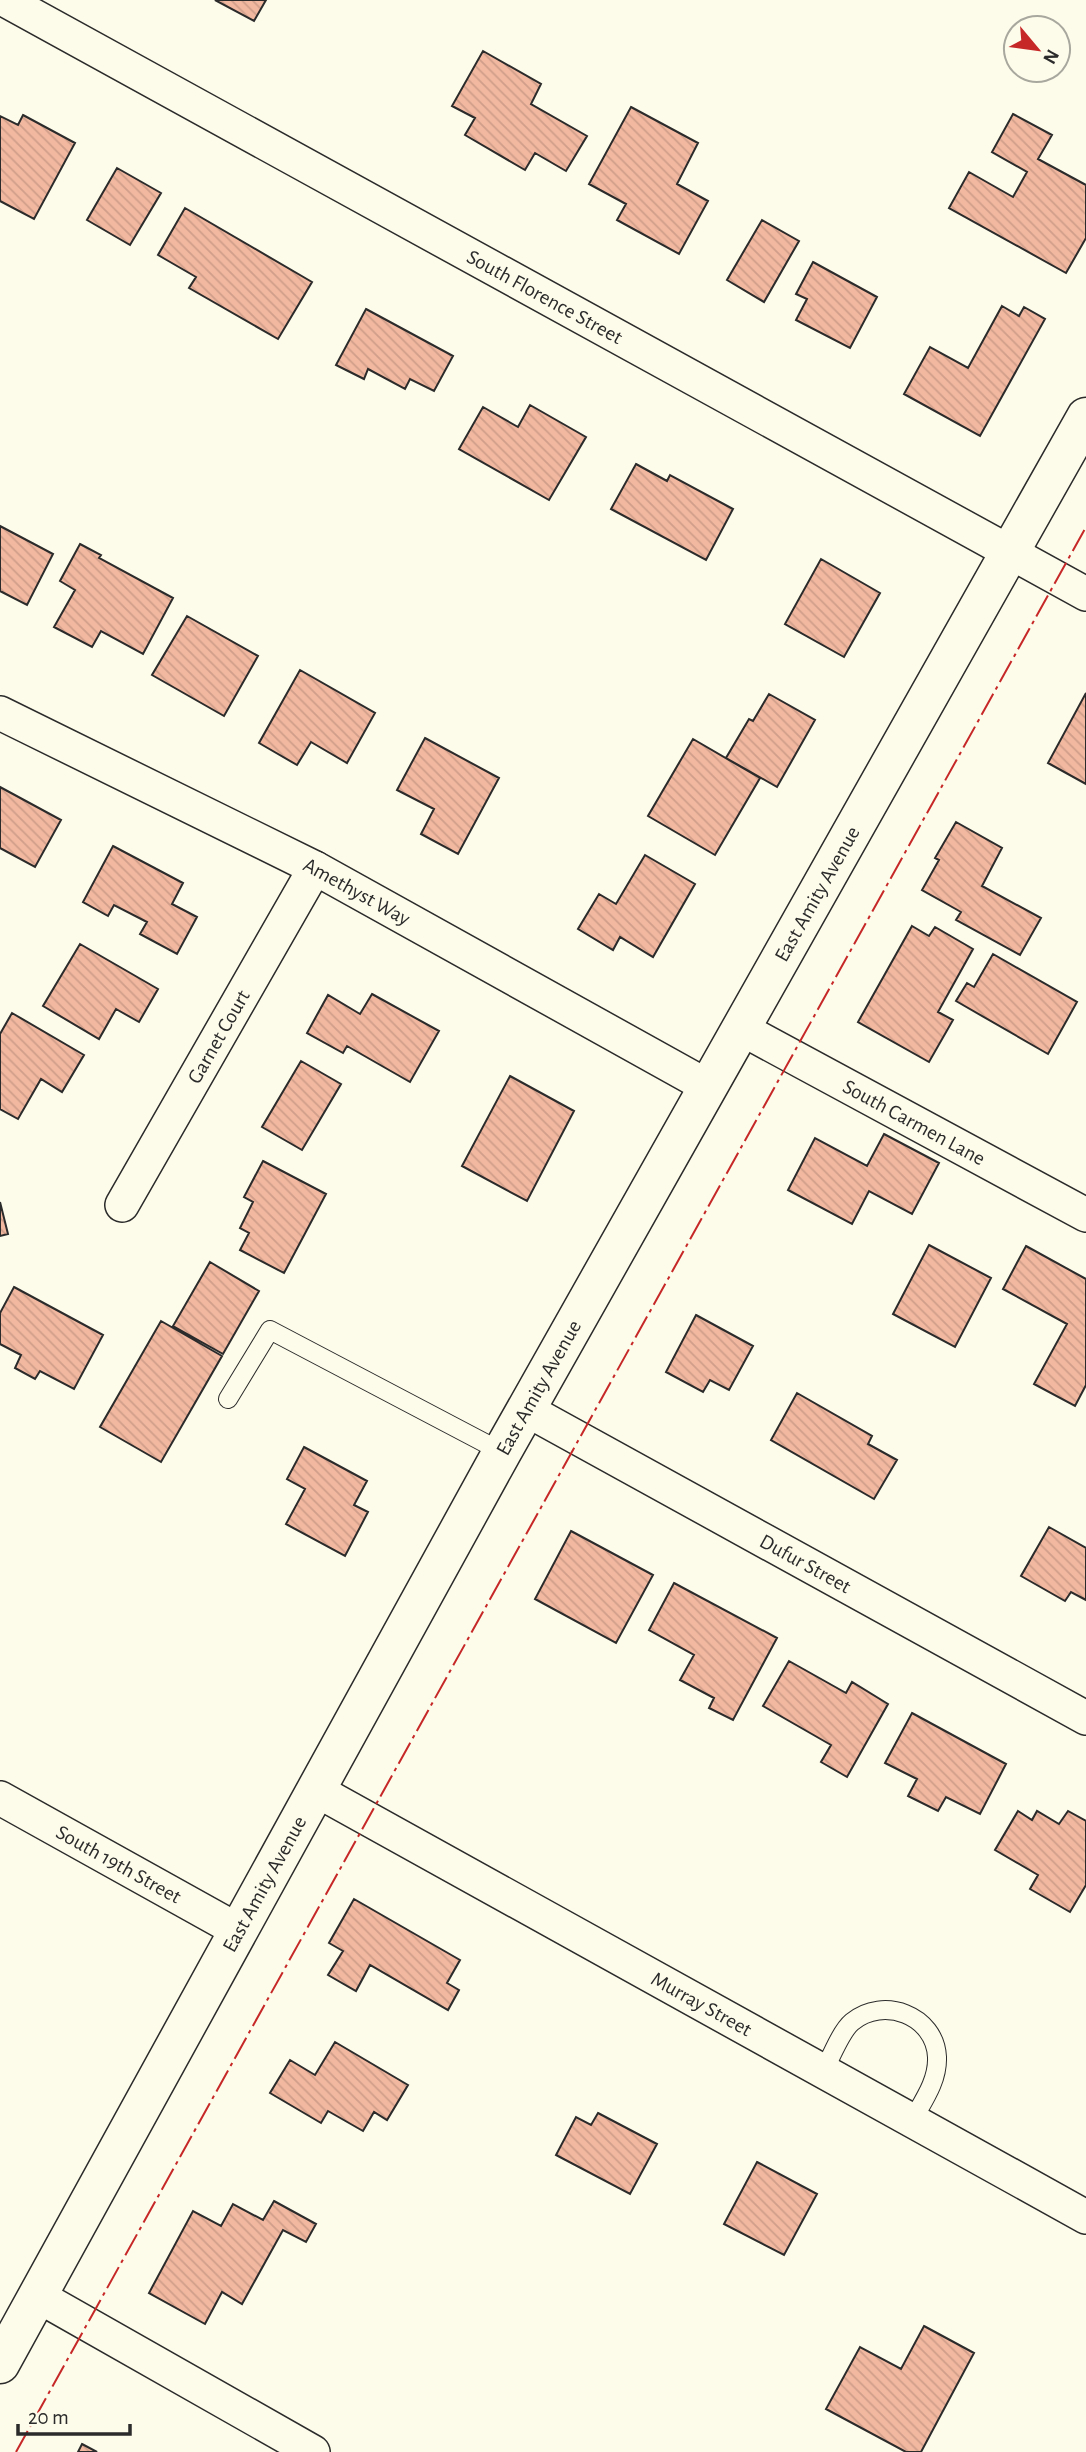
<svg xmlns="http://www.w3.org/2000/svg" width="1086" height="2452" viewBox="0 0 1086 2452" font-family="'Alegreya Sans',sans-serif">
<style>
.building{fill:url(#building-back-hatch);stroke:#2b2b2b;stroke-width:2}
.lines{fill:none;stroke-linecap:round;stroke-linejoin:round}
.lane-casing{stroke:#2b2b2b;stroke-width:20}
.street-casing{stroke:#2b2b2b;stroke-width:36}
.secondary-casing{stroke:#2b2b2b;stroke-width:41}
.lane{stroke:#fdfbea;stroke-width:18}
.street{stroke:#fdfbea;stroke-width:33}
.secondary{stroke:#fdfbea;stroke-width:38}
.power{stroke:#c62828;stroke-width:2;stroke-dasharray:24 5 3.5 5;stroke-linecap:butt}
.labels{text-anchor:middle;stroke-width:5;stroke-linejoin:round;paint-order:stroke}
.street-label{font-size:21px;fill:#2b2b2b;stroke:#fdfbea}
</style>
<defs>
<pattern id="building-back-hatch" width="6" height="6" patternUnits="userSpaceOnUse" patternTransform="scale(1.75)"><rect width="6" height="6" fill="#f2b8a0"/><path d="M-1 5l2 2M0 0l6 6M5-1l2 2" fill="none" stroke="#d09e8a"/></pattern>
</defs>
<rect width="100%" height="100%" fill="#fdfbea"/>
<path class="building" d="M215 0H266L254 21Z
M483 51 541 84 531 104 587 136 566 171 535 153 525 170 465 135 475 118 452 106Z
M631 107 698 143 677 184 708 201 679 254 617 220 626 204 589 184Z
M1013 114 1052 135 1038 159 1086 185V238L1066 273 949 208 969 172 1013 197 1027 172 992 152Z
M23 115 75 143 34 219 0 201V116L18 125Z
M117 168 161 193 130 245 87 220Z
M185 208 312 282 278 339 189 288 196 277 158 255Z
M762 220 799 241 764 302 727 280Z
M813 262 877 297 850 348 796 320 807 299 796 294Z
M1002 306 1019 316 1024 307 1045 319 980 436 904 394 930 347 968 368Z
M366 309 453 356 434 391 410 379 405 389 368 369 364 379 336 365Z
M530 405 586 437 549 500 459 449 483 407 518 427Z
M636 464 667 481 670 475 733 509 706 560 611 509Z
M0 526 53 554 27 605 0 591Z
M80 544 101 555 99 558 173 598 143 654 101 631 92 647 54 627 75 590 60 581Z
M821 559 880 593 844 657 785 624Z
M187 616 258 656 224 716 152 675Z
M300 670 375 713 347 763 311 742 297 765 259 743Z
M1086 693V784L1048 763Z
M769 694 815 720 777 787 726 758 749 719 753 721Z
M425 738 499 778 458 854 421 834 434 809 397 790Z
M693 739 760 778 715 855 648 816Z
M0 787 61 820 35 867 0 848Z
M956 822 1002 848 982 886 1041 918 1020 955 956 920 961 912 922 890 939 860 935 858Z
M113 846 183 883 172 904 197 917 177 954 140 934 147 922 114 905 108 916 83 902Z
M645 855 695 884 653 957 620 937 613 950 578 929 599 894 616 904Z
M912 926 929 936 935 927 973 949 938 1012 953 1020 929 1062 858 1022Z
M80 944 158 989 139 1022 116 1009 99 1039 43 1006Z
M993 954 1077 1002 1048 1054 956 1001 967 983 974 987Z
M372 994 439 1031 410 1082 347 1046 343 1053 307 1033 328 995 360 1014Z
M12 1013 84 1055 62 1092 41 1079 18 1119 0 1109V1034Z
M301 1061 341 1084 302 1150 262 1127Z
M510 1076 574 1111 527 1201 462 1166Z
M884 1134 939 1163 912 1214 869 1191 852 1224 788 1190 815 1138 867 1166Z
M263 1161 326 1194 284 1273 240 1250 249 1233 240 1228 253 1202 244 1197Z
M0 1202 8 1234 0 1236Z
M929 1245 991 1278 955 1347 893 1314Z
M1026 1246 1086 1279V1385L1075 1406 1034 1384 1067 1324 1003 1289Z
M210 1262 259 1291 223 1354 173 1326Z
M14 1287 103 1335 74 1389 40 1371 35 1379 15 1368 21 1355 0 1344V1313Z
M696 1315 753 1346 729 1390 710 1380 703 1392 666 1372Z
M161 1321 222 1356 161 1462 100 1427Z
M797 1393 872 1436 868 1444 897 1460 874 1499 771 1440Z
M304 1447 367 1481 354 1505 368 1512 345 1556 286 1524 305 1489 287 1479Z
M1049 1527 1086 1548V1600L1071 1592 1065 1601 1021 1576Z
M571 1531 653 1575 616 1643 535 1599Z
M674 1583 777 1638 733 1720 709 1708 714 1698 680 1680 694 1655 649 1630Z
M789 1661 846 1693 852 1682 888 1704 847 1777 821 1762 831 1745 763 1706Z
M912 1713 1006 1764 980 1814 946 1797 938 1811 908 1796 917 1779 885 1763Z
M1018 1811 1032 1820 1037 1811 1059 1824 1068 1811 1086 1821V1885L1070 1912 1030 1889 1038 1875 995 1850Z
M354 1899 460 1960 447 1983 459 1990 448 2010 370 1965 356 1991 328 1975 343 1951 329 1943Z
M335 2042 408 2085 387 2120 374 2112 363 2131 328 2111 321 2123 270 2093 290 2060 315 2075Z
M598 2113 657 2144 630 2194 556 2155 576 2117 591 2125Z
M757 2162 817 2194 784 2255 724 2224Z
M274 2201 316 2224 306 2242 283 2230 242 2304 222 2292 205 2324 149 2293 193 2211 221 2226 233 2204 263 2220Z
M924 2326 974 2353 921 2452H906L826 2409 860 2347 901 2369Z
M82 2444 97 2452H78Z"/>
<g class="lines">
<defs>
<path id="lane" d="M228 1399 270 1330 502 1452
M823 2073C830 2059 841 2031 852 2022 883 1996 935 2015 937 2057 938 2081 923 2101 912 2121"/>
<g id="street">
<path id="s1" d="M5 0 1086 594"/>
<path id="s2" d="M0 713 315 868 707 1086"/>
<path id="s3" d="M740 1028 1086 1215"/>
<path id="s4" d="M122 1205 315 868"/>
<path id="s5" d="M527 1410 1086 1718"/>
<path id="s6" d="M316 1790 1086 2217"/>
<path id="s7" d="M0 1798 239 1931"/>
<path d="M38 2296 313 2452"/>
</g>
<g id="secondary">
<path id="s8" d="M0 2364 502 1452 1086 417"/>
</g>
</defs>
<use href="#lane" class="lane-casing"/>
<use href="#street" class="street-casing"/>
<use href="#secondary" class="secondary-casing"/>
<use href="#lane" class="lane"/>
<use href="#street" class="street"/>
<use href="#secondary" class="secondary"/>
<path class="power" d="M16 2452 1086 527"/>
</g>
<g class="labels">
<g class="street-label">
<text dy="7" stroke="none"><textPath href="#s1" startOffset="616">South Florence Street</textPath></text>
<text dy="7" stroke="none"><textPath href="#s2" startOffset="399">Amethyst Way</textPath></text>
<text dy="7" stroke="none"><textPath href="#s8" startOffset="1682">East Amity Avenue</textPath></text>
<text dy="7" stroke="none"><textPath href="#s4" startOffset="194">Garnet Court</textPath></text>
<text dy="7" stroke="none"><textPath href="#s3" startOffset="198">South Carmen Lane</textPath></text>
<text dy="7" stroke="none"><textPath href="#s8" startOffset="1115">East Amity Avenue</textPath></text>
<text dy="7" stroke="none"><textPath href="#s5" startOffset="318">Dufur Street</textPath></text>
<text dy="7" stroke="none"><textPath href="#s7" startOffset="136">South 19th Street</textPath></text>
<text dy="7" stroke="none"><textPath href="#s8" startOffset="548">East Amity Avenue</textPath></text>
<text dy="7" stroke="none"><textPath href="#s6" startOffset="441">Murray Street</textPath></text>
</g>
</g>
<g transform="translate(1037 49) rotate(119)"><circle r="33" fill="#fdfbea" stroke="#a9a89e" stroke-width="2"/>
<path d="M0-5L12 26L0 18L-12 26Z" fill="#c62828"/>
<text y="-10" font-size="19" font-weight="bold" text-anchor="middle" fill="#2b2b2b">N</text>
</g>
<path d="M18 2424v10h112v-10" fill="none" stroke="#2b2b2b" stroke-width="3.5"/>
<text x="28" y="2424" font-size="21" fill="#2b2b2b" stroke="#fdfbea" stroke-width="5" paint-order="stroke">20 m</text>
</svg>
